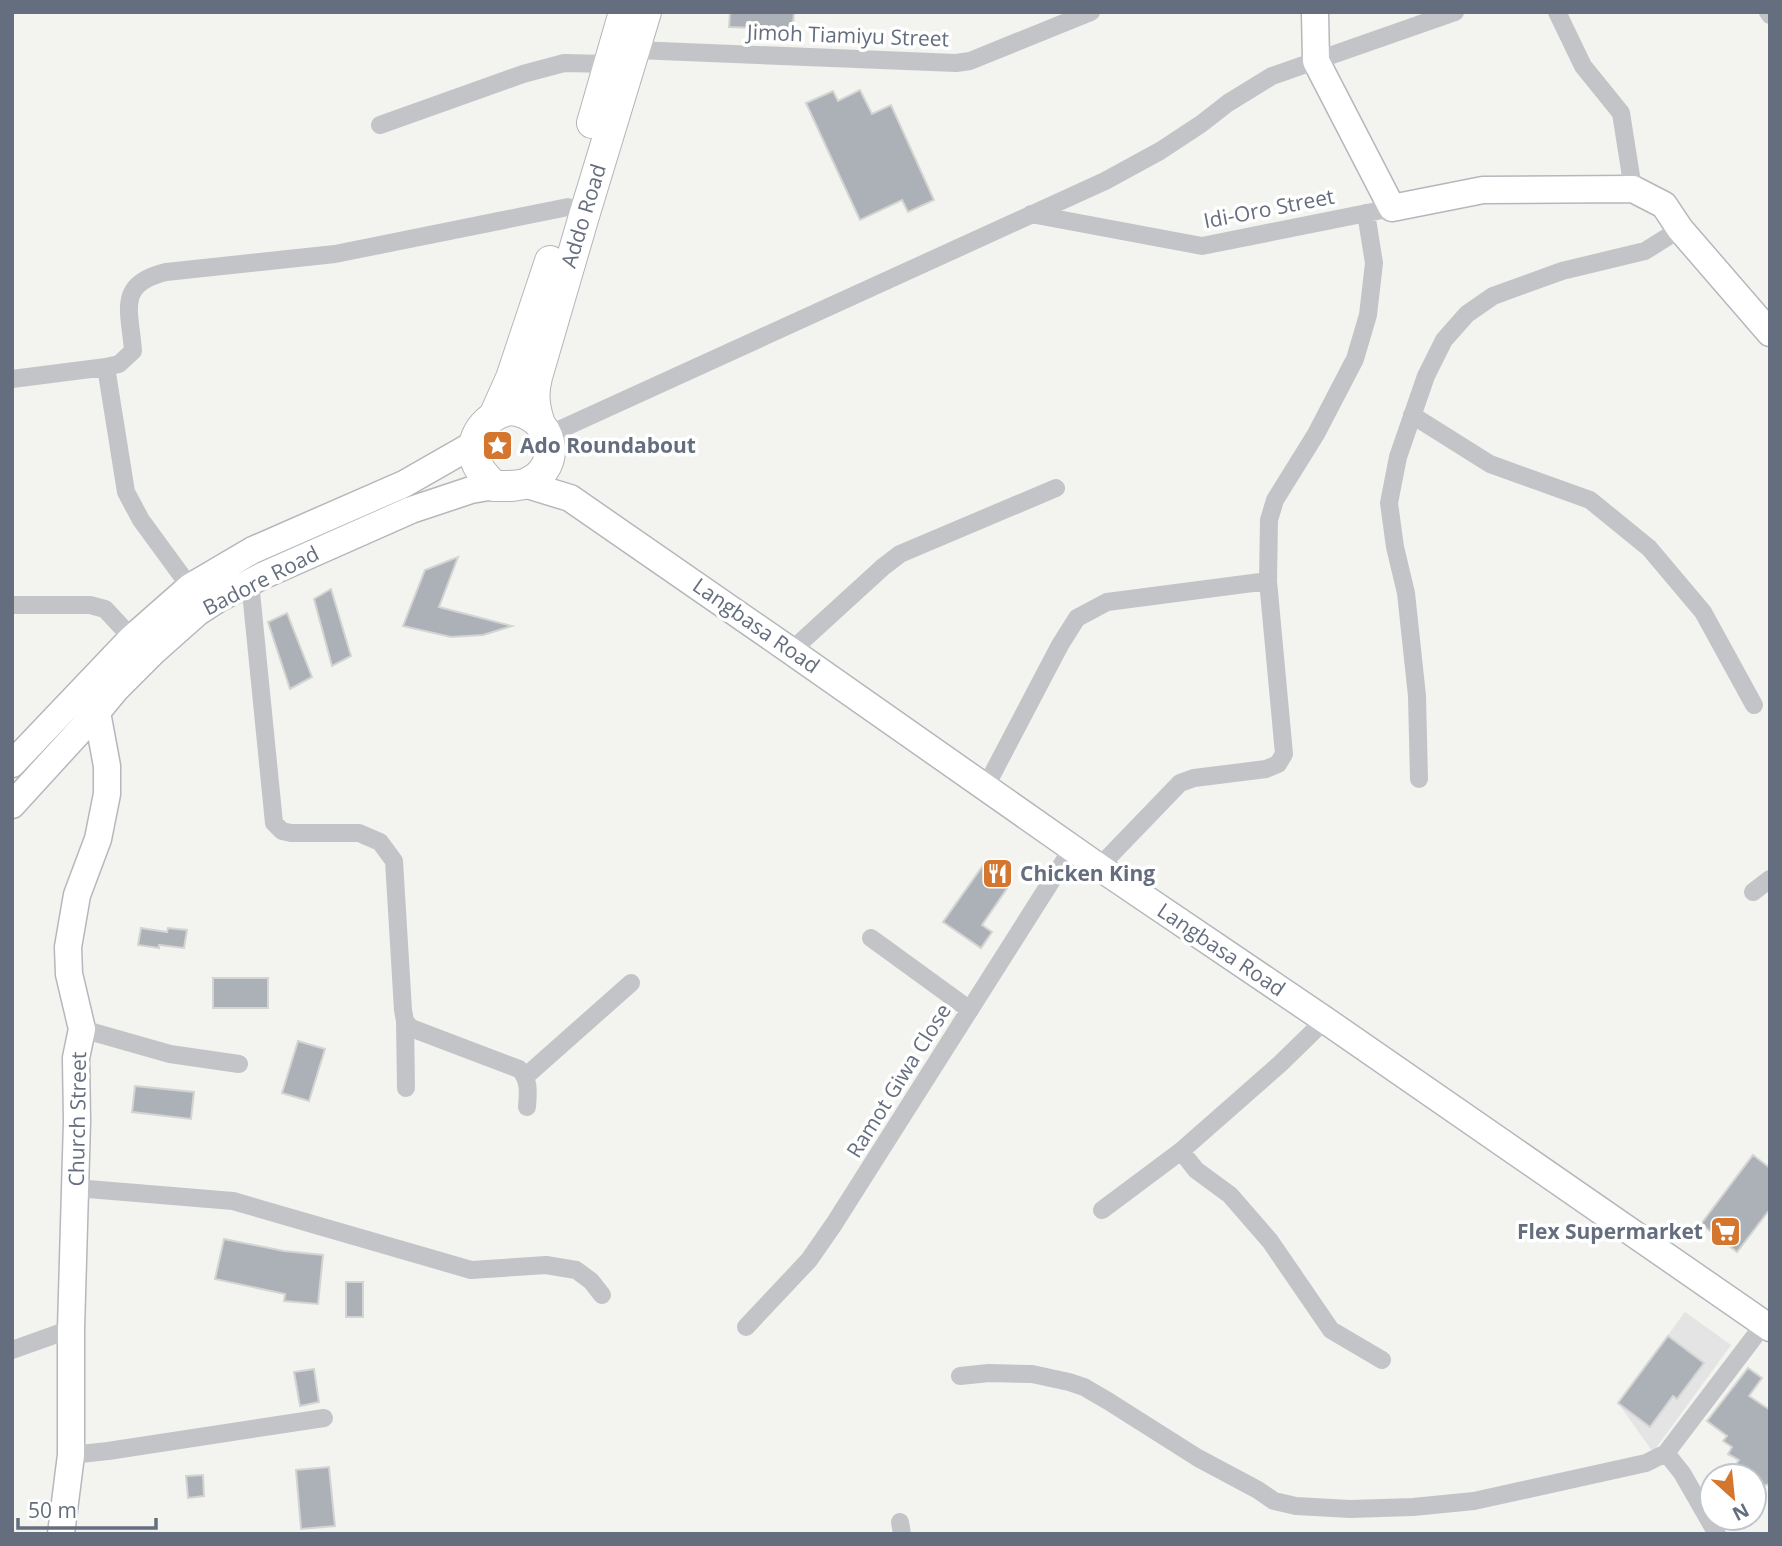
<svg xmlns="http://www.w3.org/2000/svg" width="1782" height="1546" viewBox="0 0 1782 1546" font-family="'Open Sans',sans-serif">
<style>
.built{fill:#e3e4e3}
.building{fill:#acb1b7;stroke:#d4d5d3;stroke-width:2}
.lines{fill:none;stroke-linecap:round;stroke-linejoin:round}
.secondary-casing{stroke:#b4b7bc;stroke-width:29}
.primary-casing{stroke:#b3b5b9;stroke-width:32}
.street{stroke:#c2c4c8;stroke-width:18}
.secondary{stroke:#fff;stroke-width:26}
.primary{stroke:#fff;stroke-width:30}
.labels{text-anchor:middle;stroke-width:7;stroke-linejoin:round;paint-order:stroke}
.street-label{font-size:21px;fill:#656e7f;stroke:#fff}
.poi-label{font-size:21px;font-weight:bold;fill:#656e7f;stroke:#fff;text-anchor:start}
</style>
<rect width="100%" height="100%" fill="#f3f4f0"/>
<path class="built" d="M1685 1312 1731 1345 1653 1452 1618 1403Z"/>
<path class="building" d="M730 12H794L792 40 752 38 753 28 729 27Z
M860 90 872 114 891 105 934 200 908 212 902 200 860 220 806 103 833 91 838 101Z
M458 557 439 607 512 626 483 635 451 637 403 626 425 570Z
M331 589 351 656 332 666 314 599Z
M287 613 312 677 290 689 268 622Z
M993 860 1011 873 1006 881 1010 884 982 925 992 932 981 948 943 922 984 864 988 867Z
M141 928 167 932 168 928 187 930 184 948 159 945V948L138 945Z
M213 978H268V1008H213Z
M298 1041 325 1049 309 1101 282 1093Z
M135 1086 194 1092 191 1119 132 1112Z
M1753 1155 1770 1168V1209L1737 1252 1701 1224Z
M224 1239 284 1251 323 1255 318 1304 284 1301 285 1294 215 1279Z
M346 1282H363V1317H346Z
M1668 1336 1704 1363 1677 1399 1673 1396 1650 1427 1618 1403Z
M1748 1368 1762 1378 1749 1396 1770 1410V1484L1754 1488V1476H1748L1734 1467 1739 1460 1728 1454 1732 1447 1723 1441 1727 1436 1707 1421Z
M314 1369 319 1402 300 1406 294 1372Z
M329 1467 335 1526 301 1529 296 1470Z
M203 1475 204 1496 188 1498 186 1476Z"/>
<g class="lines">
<defs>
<path id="secondary" d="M1315 12 1316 61 1392 208 1483 190 1633 189 1664 205 1680 229 1770 333
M524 484 570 498 791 651 1099 867 1325 1020 1770 1328
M12 764 132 638 190 587 253 550 404 484 474 444
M12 805 97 712 116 689 153 652 198 612 218 599 262 576 411 510 471 490 494 486
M61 1534 71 1455V1329L77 1121 76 1058 82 1029 69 974 68 947 77 895 98 839 107 794V766L97 712"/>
<path id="primary" d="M592 123 624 12
M511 410C553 414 565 467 527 483 517 487 505 486 494 486 488 479 480 472 477 464 466 438 487 414 511 410Z
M494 416 511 378 550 261
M539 421C534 405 533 393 537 377L584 216 646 12"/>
</defs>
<use href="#secondary" class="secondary-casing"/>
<use href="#primary" class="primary-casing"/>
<path class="street" d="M1557 12 1583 66 1621 113 1633 189
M1768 12 1770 15
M636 50 956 63 970 61 1091 12
M380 125 523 74 564 63 609 64
M1031 214 1202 246 1392 208
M12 379 106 367
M1412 415 1490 464 1590 500 1649 548 1703 612 1754 705
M548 435 1105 181 1160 151 1201 124 1228 103 1272 76 1455 12
M250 582 274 823 282 831 291 833H359L380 842 394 861 403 1010 405 1021 406 1088
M190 587 141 520 126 492 106 367 119 364 133 351C130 310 116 284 166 272L335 254 568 207
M12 605H90L105 609 132 638
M791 651 883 567 900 554 1056 488
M1419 779 1417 696 1406 593 1395 547 1389 503 1398 457 1426 376 1444 340 1467 314 1493 296 1562 271 1645 251 1680 229
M985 788 1060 645 1077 618 1107 602 1268 581
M1099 867 1180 783 1194 778 1266 769 1278 764 1284 754 1268 581 1269 520 1275 500 1316 434 1355 359 1368 315 1374 263 1366 213
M1753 892 1770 879
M871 938 970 1010
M405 1021 411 1028 519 1069C530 1080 528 1092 527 1107
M82 1029 170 1054 239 1064
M526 1076 631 983
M1181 1151 1196 1170 1230 1195 1270 1241 1331 1330 1382 1360
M76 1188 233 1201 471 1270 546 1265 576 1270 591 1281 602 1295
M1102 1210 1181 1151 1281 1063 1325 1020
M746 1327 809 1260 834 1224 1073 847
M12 1350 71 1329
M960 1376 989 1373 1032 1374 1069 1382 1084 1387 1108 1401 1198 1458 1258 1490 1274 1501 1296 1506 1350 1509 1413 1507 1474 1501 1646 1463 1666 1453 1682 1473 1717 1534
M1666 1453 1764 1324
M71 1455 108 1451 324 1418
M900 1522 902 1534"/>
<use href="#secondary" class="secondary"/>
<use href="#primary" class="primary"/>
</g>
<defs>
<symbol id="sight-square" viewBox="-11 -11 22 22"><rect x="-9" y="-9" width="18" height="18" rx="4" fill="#d5762e" stroke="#fff"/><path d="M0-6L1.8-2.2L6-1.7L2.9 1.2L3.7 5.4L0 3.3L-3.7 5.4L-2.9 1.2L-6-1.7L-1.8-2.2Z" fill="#fff"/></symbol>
<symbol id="restaurant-square" viewBox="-11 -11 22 22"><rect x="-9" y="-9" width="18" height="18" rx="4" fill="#d5762e" stroke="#fff"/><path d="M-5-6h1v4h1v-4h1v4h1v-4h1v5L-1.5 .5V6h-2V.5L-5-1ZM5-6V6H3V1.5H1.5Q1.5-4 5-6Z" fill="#fff"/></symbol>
<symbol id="supermarket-square" viewBox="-11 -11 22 22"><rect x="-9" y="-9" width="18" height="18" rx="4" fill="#d5762e" stroke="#fff"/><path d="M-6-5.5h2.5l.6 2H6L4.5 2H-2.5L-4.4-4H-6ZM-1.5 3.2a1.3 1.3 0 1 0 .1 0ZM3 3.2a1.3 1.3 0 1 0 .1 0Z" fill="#fff"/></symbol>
</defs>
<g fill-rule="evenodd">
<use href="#sight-square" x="480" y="428" width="35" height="35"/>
<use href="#restaurant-square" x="980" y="856" width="35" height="35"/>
<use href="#supermarket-square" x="1708" y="1214" width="35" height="35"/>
</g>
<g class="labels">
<g class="street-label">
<text transform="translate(848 36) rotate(2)" y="7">Jimoh Tiamiyu Street</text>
<text transform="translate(1269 209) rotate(-11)" y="7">Idi-Oro Street</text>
<text transform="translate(584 216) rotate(-73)" y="7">Addo Road</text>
<text transform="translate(261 581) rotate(-27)" y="7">Badore Road</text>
<text transform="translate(756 626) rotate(35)" y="7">Langbasa Road</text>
<text transform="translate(1221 950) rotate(34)" y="7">Langbasa Road</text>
<text transform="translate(899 1081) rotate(-58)" y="7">Ramot Giwa Close</text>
<text transform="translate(78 1119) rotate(-89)" y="7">Church Street</text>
</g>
<g class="poi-label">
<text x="520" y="453">Ado Roundabout</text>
<text x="1020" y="881">Chicken King</text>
<text x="1703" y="1239" text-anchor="end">Flex Supermarket</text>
</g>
</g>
<rect width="1782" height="1546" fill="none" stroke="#656e7f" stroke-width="28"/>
<g transform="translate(1733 1497) rotate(153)"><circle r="33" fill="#ffffff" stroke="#c1c5cc" stroke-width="2"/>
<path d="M0-5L12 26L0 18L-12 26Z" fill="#d5762e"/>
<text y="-10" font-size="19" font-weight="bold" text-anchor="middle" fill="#656e7f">N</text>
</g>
<path d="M18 1518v10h138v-10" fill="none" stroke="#656e7f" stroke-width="3.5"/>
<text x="28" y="1518" font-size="21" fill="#656e7f" stroke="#ffffff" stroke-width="5" paint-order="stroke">50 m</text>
</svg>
